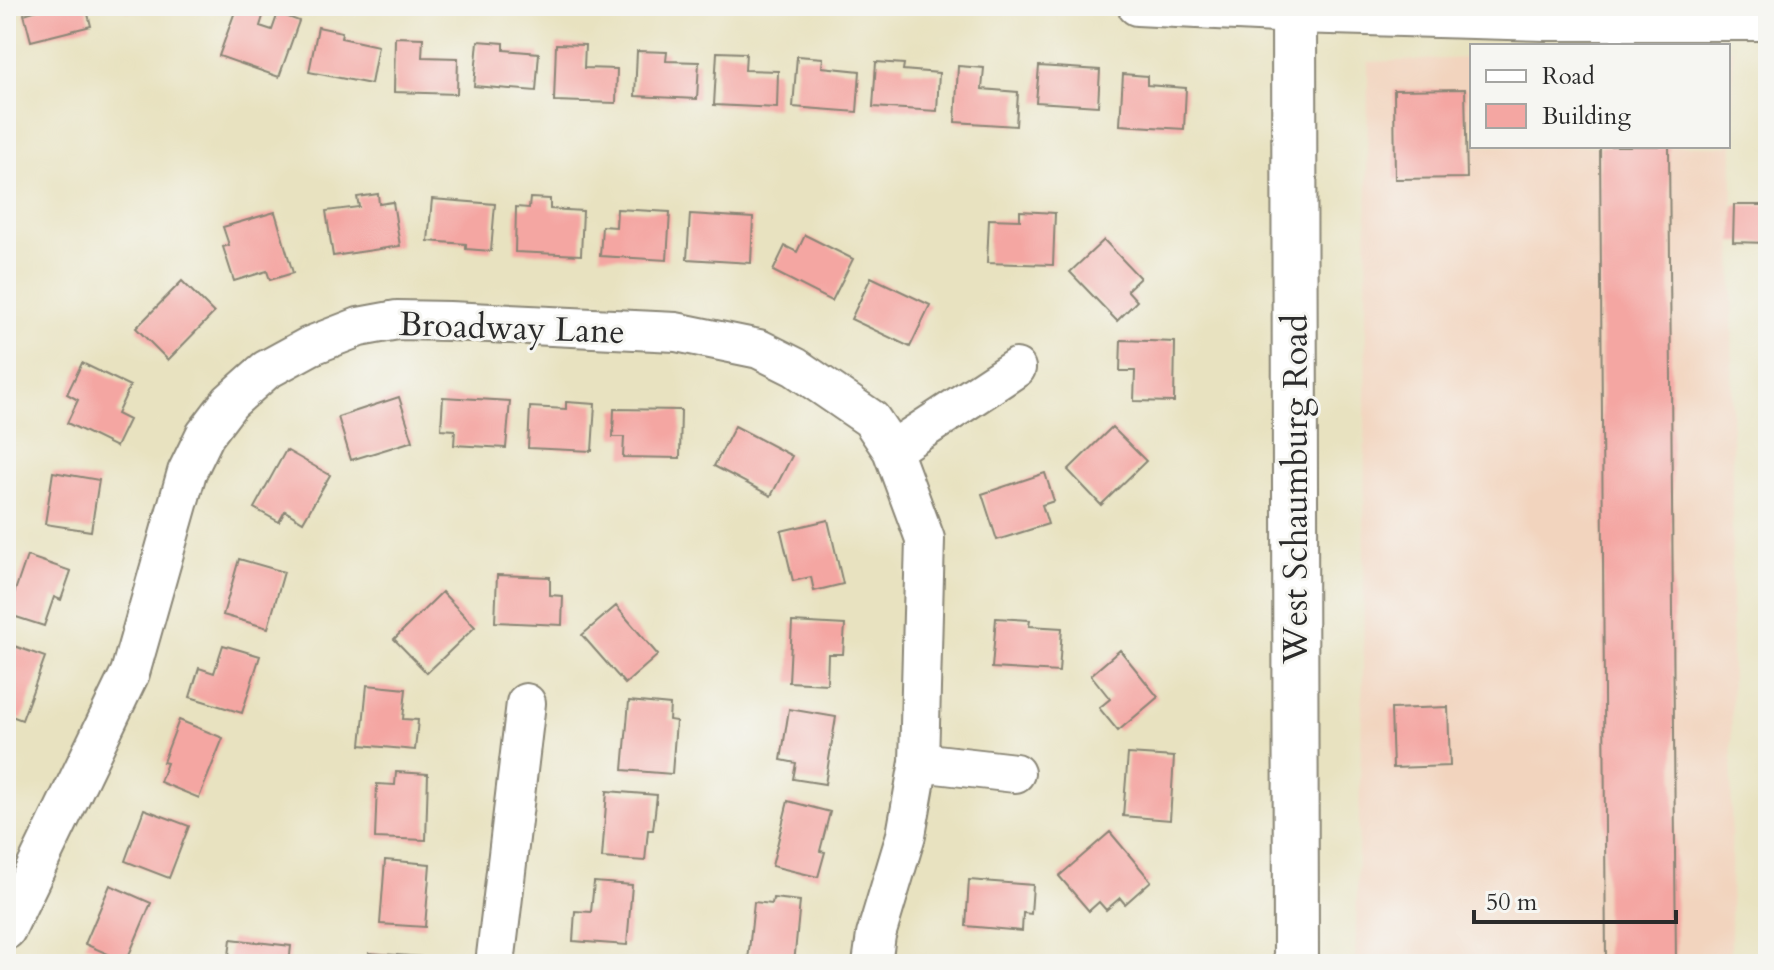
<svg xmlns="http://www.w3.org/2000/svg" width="1774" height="970" viewBox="0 0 1774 970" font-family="Cardo,serif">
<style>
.built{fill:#f2d4be}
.building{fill:#f4a6a2}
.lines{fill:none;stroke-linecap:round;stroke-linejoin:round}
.minor-casing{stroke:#8a8676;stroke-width:42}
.major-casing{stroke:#8a8676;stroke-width:48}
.minor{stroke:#fff;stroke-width:38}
.major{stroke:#fff;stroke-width:44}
.labels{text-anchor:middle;stroke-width:6;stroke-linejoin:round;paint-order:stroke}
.street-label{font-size:34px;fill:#2b2b2b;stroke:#f6f6f2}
</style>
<rect width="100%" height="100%" fill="#f6f6f2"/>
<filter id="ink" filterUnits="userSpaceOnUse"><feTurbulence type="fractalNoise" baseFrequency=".0125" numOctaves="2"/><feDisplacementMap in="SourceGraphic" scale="16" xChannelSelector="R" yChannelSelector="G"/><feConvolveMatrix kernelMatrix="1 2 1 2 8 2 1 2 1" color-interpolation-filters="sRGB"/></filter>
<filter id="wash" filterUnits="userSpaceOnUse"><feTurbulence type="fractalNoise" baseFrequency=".006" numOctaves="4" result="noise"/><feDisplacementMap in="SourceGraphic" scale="32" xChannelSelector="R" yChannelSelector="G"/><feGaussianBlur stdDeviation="1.8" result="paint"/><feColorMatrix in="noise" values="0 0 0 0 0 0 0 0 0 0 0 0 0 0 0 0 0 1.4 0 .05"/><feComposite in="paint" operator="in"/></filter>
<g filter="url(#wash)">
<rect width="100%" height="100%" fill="#e8e2c0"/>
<path class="built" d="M1733 49 1731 964H1355L1363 676 1368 62 1472 58V146H1728V50Z"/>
<g id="blocks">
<path class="building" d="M86 6 91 26 31 41 24 14 51 6Z
M126 6H166V8L127 11Z
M237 6 266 7 260 26 272 30 278 13 299 21 279 77 219 56Z
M318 27 342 32 341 38 378 46 371 84 309 72Z
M395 37 423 38 422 57 458 58 457 94 394 92Z
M478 41 504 43V50L539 53 536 91 474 86Z
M556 44 585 45 584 68 617 69 616 103 554 101Z
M637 51 667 52 666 61 699 62 697 99 635 96Z
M717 52 746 53 745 70 778 71 777 108 714 105Z
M797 56 823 58 822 67 860 71 857 112 793 107Z
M876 62 904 64 903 70 939 73 937 111 873 107Z
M958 66 984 68 982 89 1018 92 1016 126 955 122Z
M1039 66 1100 70 1098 106 1036 102Z
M1123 74 1147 76V85L1186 88 1184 129 1120 125Z
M1465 89 1467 178 1395 179 1394 90Z
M1600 146H1669L1676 964H1606Z
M378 194 379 204 393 202 400 246 333 256 326 211 359 207 357 197Z
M530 198 550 199V209L583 211 581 255 515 252 516 207 529 208Z
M432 199 495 204 491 251 466 249V244L428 241Z
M1734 205H1768V243L1733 242Z
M617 209 670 212 667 260 600 256 602 226 616 227Z
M1020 211 1055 213 1053 265 987 263 989 219 1020 220Z
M275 212 293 273 270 280 267 271 234 281 223 247 229 245 223 227Z
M690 214 753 218 751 263 687 259Z
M805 235 853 259 832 301 773 271 785 246 797 252Z
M1104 240 1140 278 1127 290 1137 301 1117 321 1070 272Z
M871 277 930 305 910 347 851 319Z
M182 281 214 313 168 360 136 328Z
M1121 340 1175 342 1174 402 1134 401 1135 371H1120Z
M82 363 130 386 117 414 129 420 116 447 67 423 78 400 67 394Z
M399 397 413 441 351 460 338 417Z
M443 397 510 401 506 448 454 445 455 430 441 429Z
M566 402 595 404 592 451 528 448 530 407 566 409Z
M614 409 681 410 680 458 623 457 624 437H613Z
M735 426 792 456 771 496 714 466Z
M1112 427 1146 461 1101 505 1068 470Z
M286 450 330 475 303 522 285 511 279 522 254 508Z
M53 472 99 480 91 531 45 524Z
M1045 473 1054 501 1042 505 1048 524 997 540 982 494Z
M828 520 843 584 814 591 811 577 793 581 781 531Z
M27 556 71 571 61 600 54 597 44 626 7 614Z
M239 559 284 572 268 628 223 615Z
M497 575 550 577V595L563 596 562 625 495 622Z
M442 592 475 627 427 673 394 639Z
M616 606 658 655 625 684 582 635Z
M996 618 1030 620 1029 626 1062 628 1059 672 992 668Z
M792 622 845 625 843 654H828L827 684 789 682Z
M6 643 45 657 22 720 6 714Z
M223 645 260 656 242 713 190 697 199 668 214 673Z
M1120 650 1158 697 1118 731 1099 708 1110 699 1091 675Z
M367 685 406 689 403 719 418 720 415 750 361 745Z
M629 701 670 705 669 720 676 721 672 774 623 770Z
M1448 707 1450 766 1393 768 1391 709Z
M789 709 836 717 825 784 793 779 796 763 781 760Z
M179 720 223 738 199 798 160 782 167 763 163 762Z
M1128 754 1174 757 1170 820 1123 816Z
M396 772 428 774 426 840 375 838 377 784 395 785Z
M607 791 657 795 653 830H648L645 861 602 858Z
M788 801 830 812 820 851 825 852 818 877 772 866Z
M144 809 189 826 169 878 125 861Z
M1110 832 1151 881 1125 904 1120 898 1106 910 1099 902 1089 911 1059 876Z
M385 860 430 864 425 927 380 924Z
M969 880 1033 885 1031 914 1023 913 1022 931 966 926Z
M594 882 632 885 627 945 573 941 575 911 591 912Z
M110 885 151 903 126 962 85 944Z
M773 898 800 901 794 964 748 961 754 902 772 904Z
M231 939 291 946 289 964H228Z
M369 953 422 957V964H368Z"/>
</g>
</g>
<g filter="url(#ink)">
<use href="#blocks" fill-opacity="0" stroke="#8a8676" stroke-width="2"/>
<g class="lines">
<defs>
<path id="minor" d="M1137 6 1295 14 1545 21H1768
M892 450 1016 368
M919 762 1015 773
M6 930 130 673 187 472 205 435 230 402 266 370 310 346 359 327 397 320 449 321 676 332 759 349 795 367 871 419 892 450 925 539 919 762 906 835 876 935 872 964
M495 964 526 703"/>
<path id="major" d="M1294 6 1296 964"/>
</defs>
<use href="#minor" class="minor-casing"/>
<use href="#major" class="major-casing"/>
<use href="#minor" class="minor"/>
<use href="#major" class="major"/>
</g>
</g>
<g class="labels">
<g class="street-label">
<text transform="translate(512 327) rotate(2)" y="12">Broadway Lane</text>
<text transform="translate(1295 489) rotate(-90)" y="12">West Schaumburg Road</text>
</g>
</g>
<rect width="1774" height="970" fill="none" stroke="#f6f6f2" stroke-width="32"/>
<rect x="1470" y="44" width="260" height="104" fill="#f6f6f2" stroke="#a5a5a2" stroke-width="2"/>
<rect x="1486" y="70" width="40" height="12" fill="#ffffff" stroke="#a5a5a2" stroke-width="2"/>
<text x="1542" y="84" font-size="24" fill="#2b2b2b">Road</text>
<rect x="1486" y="104" width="40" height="24" fill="#f4a6a2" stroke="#a5a5a2" stroke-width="2"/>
<text x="1542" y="124" font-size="24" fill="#2b2b2b">Building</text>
<path d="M1474 910v12h202v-12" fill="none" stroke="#2b2b2b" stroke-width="4"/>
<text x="1486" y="910" font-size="24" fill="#2b2b2b" stroke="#f6f6f2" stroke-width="6" paint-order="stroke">50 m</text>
</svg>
